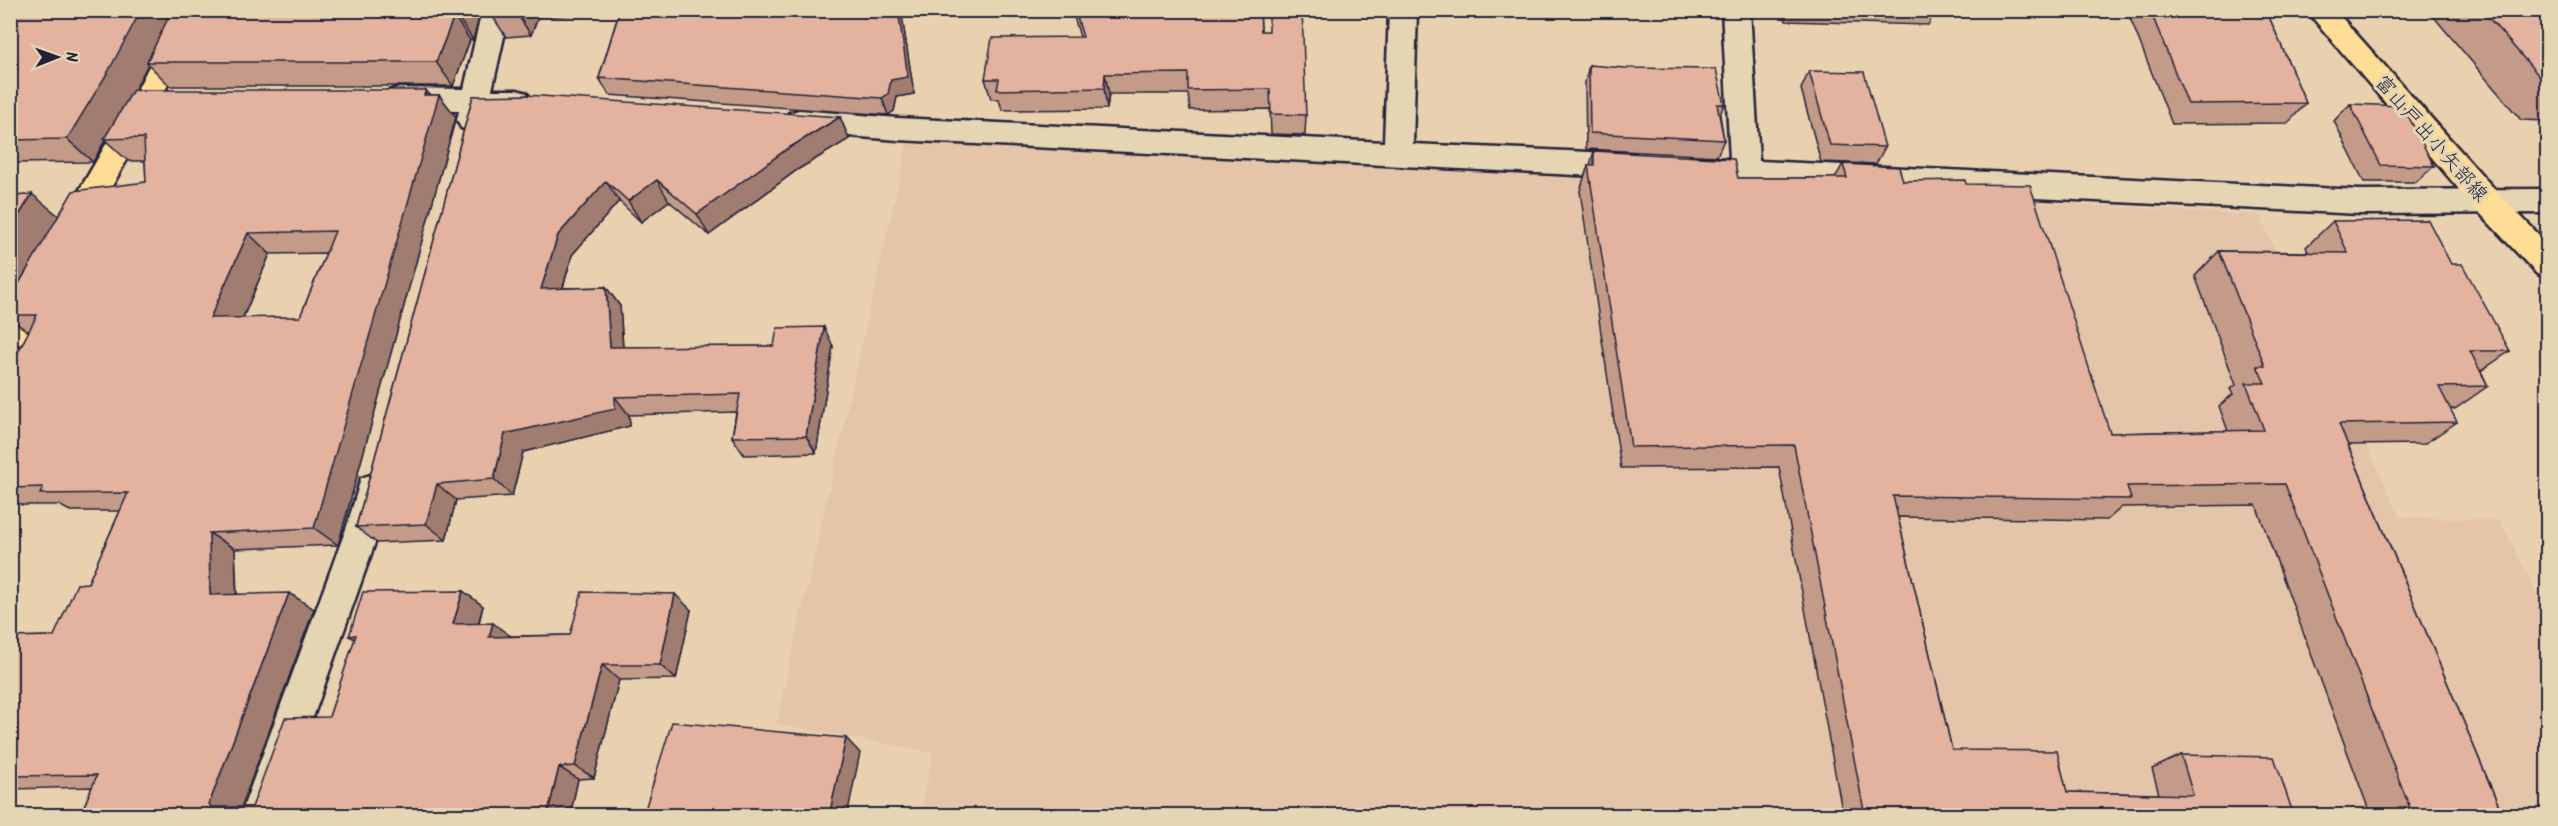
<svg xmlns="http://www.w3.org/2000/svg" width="2558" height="826" viewBox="0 0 2558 826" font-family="Kalam,'Klee One',sans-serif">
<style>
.built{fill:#e4c5a9}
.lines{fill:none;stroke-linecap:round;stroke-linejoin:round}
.minor-casing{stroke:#22223b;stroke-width:5}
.major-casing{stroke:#22223b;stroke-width:5}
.minor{fill:#e6d5b2;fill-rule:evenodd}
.major{fill:#fedd96;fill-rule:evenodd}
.wall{fill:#c49a89;stroke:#22223b;stroke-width:1.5;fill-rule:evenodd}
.shaded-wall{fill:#a07d6f;stroke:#22223b;stroke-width:1.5}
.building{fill:#e4b39f;stroke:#22223b;stroke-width:1.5;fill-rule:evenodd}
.labels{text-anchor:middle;stroke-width:6;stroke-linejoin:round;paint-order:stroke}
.street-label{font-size:20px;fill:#22223b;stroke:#e6d5b2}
</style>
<rect width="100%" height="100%" fill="#e9d1b0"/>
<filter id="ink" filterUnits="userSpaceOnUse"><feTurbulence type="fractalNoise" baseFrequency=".0167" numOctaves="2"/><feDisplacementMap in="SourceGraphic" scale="12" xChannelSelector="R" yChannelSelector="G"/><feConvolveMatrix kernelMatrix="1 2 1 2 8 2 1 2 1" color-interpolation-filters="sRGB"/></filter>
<g filter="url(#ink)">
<path class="built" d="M909 136 2259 215 2400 517 2500 520 2547 614V815H920L933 753 776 724Z"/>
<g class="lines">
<defs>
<path id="minor" d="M482 10H510L492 90H517L527 93 531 101 527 109 517 112 487 111 481 128 471 131 461 128 457 120 459 111 398 110 388 107 384 99 388 91 398 88 464 89Z
M1389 10H1417L1413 144 1634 154 1644 158 1649 166 1644 174 1634 178 898 140 799 132 789 129 785 121 789 113 799 110 898 118 1384 142Z
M1722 10H1750L1759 161 2360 190 2548 189V213L2360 214 1691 181 1681 177 1676 169 1681 161 1691 157 1730 159Z
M373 474 385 478 390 489 381 526 278 816H240L347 526 361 478Z"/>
<path id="major" d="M177 10H204L161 99 84 236 73 239 62 236 58 227 134 96Z
M2306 10H2335L2497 192 2548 244V277L2537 274 2475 208Z
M40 272 51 276 56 285 21 344 10 348C10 321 8 283 40 272Z"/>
</defs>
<use href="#minor" class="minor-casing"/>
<use href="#major" class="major-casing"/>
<use href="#minor" class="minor"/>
<use href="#major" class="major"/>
</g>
<path class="wall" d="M10 10H481L473 40H470L453 86H170L148 64 135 90 439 95 456 117 338 545 235 549 237 594 314 609 241 807H252L329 717 355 639 349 636 463 591 483 606 479 623 511 636 570 635 691 610 676 679 619 680 594 778 578 779 570 816H80L92 787 10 789V637L54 636 88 583 120 511H70L59 505H22L10 499V368L29 332 10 319V305L16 294 15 293 10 301V197L59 216 146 182 145 161H128L105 140 93 162 10 163ZM326 253 300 317 243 318 270 254Z
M491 10H901L914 94 897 97 894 111 888 115 609 95 599 78 619 12 538 17 531 35 506 37 491 14Z
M1072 10H1260L1261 31 1306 115 1305 135 1271 134 1270 109 1190 110 1188 94H1109L1107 109 1002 110 999 99H991L985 79 1080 37Z
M1783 10H1936L1928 25 1786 21Z
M2127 10H2266L2306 103 2288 123 2172 124Z
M2428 10H2547V121L2521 120Z
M1589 65 1724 104 1720 115 1724 140 1717 156 1586 149 1585 82Z
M1809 71 1885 147 1876 164 1821 162 1801 89Z
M473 96 840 117 849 139 797 170 709 235 669 201 641 222 619 201 572 255 563 288 606 287 620 306 623 347 833 346 816 453 744 455 732 437 736 412 629 415 630 426 523 452 512 496 456 500 446 540 377 543 356 527Z
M2350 104 2434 166 2416 182H2364L2334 121Z
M1594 151 1738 178H1835L1843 164 1903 181 1966 184 2110 433 2228 431 2219 406 2233 394 2230 389 2236 385 2195 276 2219 251 2308 252 2306 247 2333 221 2451 264 2510 351 2481 371 2488 386 2455 409H2450L2457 422 2424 444 2348 445 2503 816H2371L2256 505 2122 507 2107 520 1898 517 1952 750 2067 792 2159 794 2152 769 2181 755 2294 816H1843L1779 467 1621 468 1580 191 1588 165H1590Z"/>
<path class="shaded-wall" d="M141 10H176L147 62 148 64 132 95 104 139 105 140 93 162 67 139Z
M458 10H481L473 40 457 16Z
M516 10H534L538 17 531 35 516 12Z
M898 10H901L914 94 897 97 894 111 888 115 882 98Z
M454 16 470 40 453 86 436 62Z
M1105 74 1109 94 1107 109 1104 88Z
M426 90 436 103 439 95 456 117 338 545 314 528Z
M840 117 849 139 797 170 709 235 697 214 787 149Z
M657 180 669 201 641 222 628 201Z
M606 181 619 201 572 255 557 308 541 289 558 235Z
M32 194 60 217 14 292 15 293 10 301V230Z
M248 233 270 254 234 338 210 318Z
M606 287 620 306 624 366 610 347Z
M824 327 833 346 816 453 806 436Z
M615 397 629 415 630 426 523 452 512 496 494 479 505 434Z
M437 484 456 500 446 540 426 524Z
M209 533 235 549 237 610 210 595Z
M463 591 483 606 474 639 453 624Z
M289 593 314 609 238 816 211 807 209 804Z
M675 594 691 610 676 679 660 665Z
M493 623 513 638 489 637Z
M602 665 619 680 594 778 575 766Z
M846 738 860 753 847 816H829Z
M559 767 578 779 570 816H547Z"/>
<path class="building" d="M10 10H141L108 72 67 139 10 140Z
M172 10H458L457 16H454L436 62H147Z
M491 10H516V12L491 14Z
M620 10H898L908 77 891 80 888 94 882 98 599 78Z
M1075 10H1260L1261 31H1269V10H1302L1306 115 1271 114 1270 89 1188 90V73L1105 74 1104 88 997 90 999 79H985L992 38 1083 37Z
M2150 10H2266L2306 103 2188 104Z
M2482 10H2547V85Z
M1589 65 1625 68 1716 69 1724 104H1717L1724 140 1590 133Z
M1809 71 1864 72 1885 147 1830 145Z
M133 90H426L424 95H439L314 528 209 533 210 595 289 593 209 804 211 807H252L285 718 329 717 356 635 349 636 363 592 463 591 453 624 493 623 489 637 570 635 582 592 675 594 660 665H602L575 766 559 767 547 816H80L97 775 10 776V637L54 636 77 584 88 583 128 493 40 494 43 487 10 488V368L37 315H10V305L18 292H14L73 191 146 182 144 138 104 139ZM335 231 300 317 210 318 248 233Z
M527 95 840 117 787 149 697 214 657 180 628 201 606 181 558 235 541 289 606 287 610 347 774 346 777 328 824 327 806 436 732 437 740 394 615 397V409L505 434 494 479 437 484 426 524 356 527 473 96Z
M2350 104 2403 106 2434 166 2381 165Z
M1594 151 1734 159 1738 178H1847L1843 164 1899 167 1903 181 1965 180 1966 184 2030 185 2110 433 2264 430 2246 383H2265L2257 366H2265L2219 251 2348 253 2333 221 2428 220 2451 264H2462L2510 351H2470L2488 386 2439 387 2457 422 2339 424 2503 816H2413L2285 484 2127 486 2131 499 1893 496 1952 750 2057 751 2067 792 2193 795 2181 755 2274 757 2294 816H1865L1794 445 1631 447 1588 165H1594Z
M32 194 10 230V197Z
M672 722 846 738 829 816H643Z"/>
</g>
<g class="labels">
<g class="street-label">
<text transform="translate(2432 138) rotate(49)" y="7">富山戸出小矢部線</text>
</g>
</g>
<rect width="2558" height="826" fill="none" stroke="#e6d5b2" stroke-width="36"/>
<rect x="18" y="18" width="2522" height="790" fill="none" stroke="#22223b" stroke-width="2" filter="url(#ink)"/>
<g transform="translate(57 57) rotate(89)" stroke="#e6d5b2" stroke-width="4.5" paint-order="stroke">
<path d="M0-4.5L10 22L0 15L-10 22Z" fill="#22223b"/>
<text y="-9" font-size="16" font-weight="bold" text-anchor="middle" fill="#22223b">N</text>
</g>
</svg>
